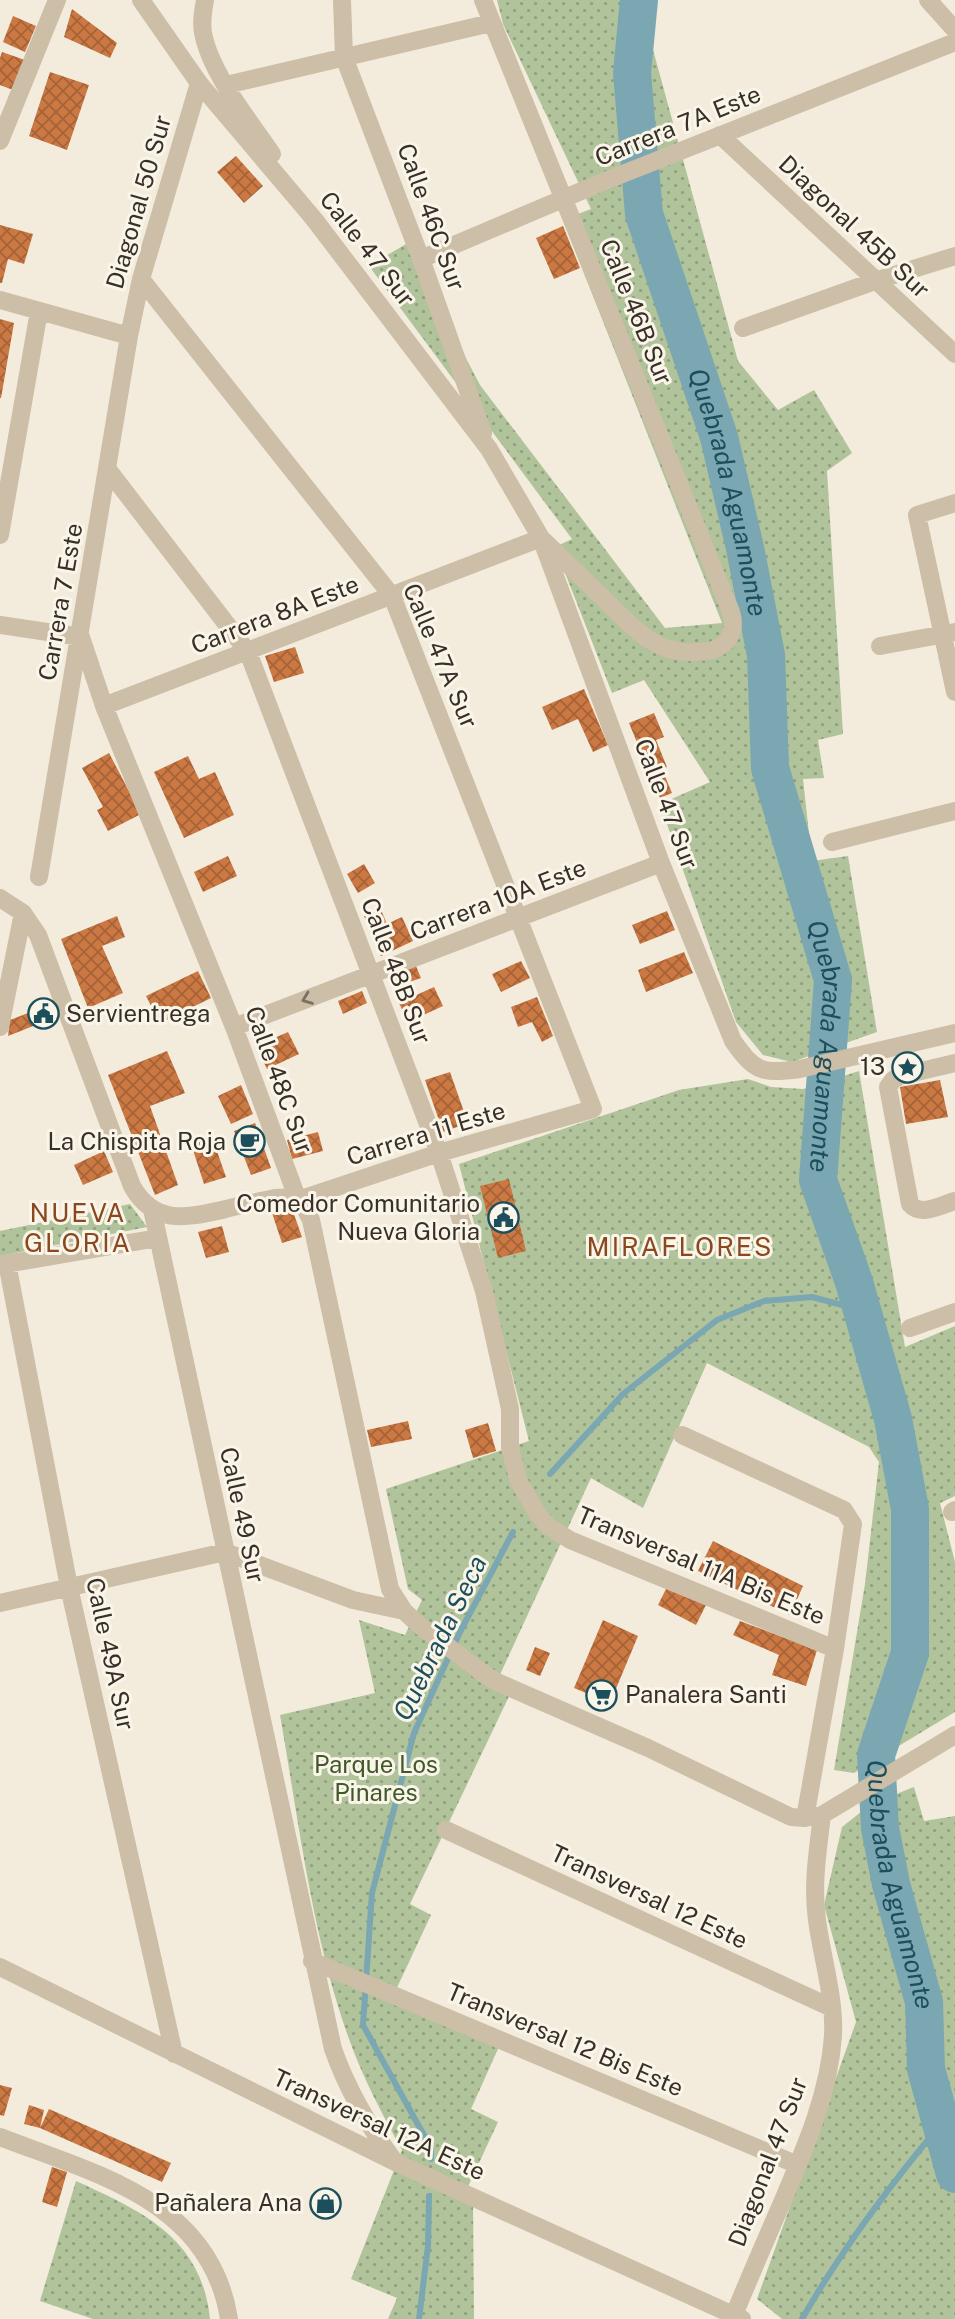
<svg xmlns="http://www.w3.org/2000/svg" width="955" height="2319" viewBox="0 0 955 2319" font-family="'Public Sans',sans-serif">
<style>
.grass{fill:url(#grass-dots)}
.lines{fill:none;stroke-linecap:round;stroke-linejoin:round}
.stream{stroke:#7aa7b1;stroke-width:6}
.river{stroke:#7aa7b1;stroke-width:38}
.building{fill:url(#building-cross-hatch)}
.minor{stroke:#ccbea7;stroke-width:18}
.oneway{stroke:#7b7061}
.labels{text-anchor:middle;stroke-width:6;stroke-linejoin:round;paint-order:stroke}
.street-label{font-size:24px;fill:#383028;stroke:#faf5e9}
.poi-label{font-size:24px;fill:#383028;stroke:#faf5e9;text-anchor:end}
.park-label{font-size:24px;fill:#41582b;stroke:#faf5e9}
.water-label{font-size:26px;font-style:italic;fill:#1c4e5c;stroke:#faf5e9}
.neighbourhood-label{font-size:26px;letter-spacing:2px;fill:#8b481e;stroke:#faf5e9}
</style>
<defs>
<pattern id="grass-dots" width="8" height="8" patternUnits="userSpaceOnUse" patternTransform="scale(1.75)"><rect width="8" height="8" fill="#b0c39b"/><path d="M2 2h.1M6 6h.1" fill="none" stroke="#909f7e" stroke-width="1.8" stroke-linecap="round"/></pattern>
<pattern id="building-cross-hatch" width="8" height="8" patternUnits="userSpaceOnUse" patternTransform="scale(1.75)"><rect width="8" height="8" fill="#cb7843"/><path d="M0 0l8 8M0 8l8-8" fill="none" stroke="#a66338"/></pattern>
</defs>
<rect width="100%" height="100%" fill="#f3ecdc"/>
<path class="grass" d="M497 0H649L646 24 738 361 778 410 814 390 852 453 827 471 843 734 818 740 824 778 803 779 812 861 848 856 877 1032 792 1062 763 1055 736 1022 660 804 710 782 644 680 612 693 555 547 572 539 369 266 406 244 480 385 665 628 722 623 563 220 591 209 503 24Z
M859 1071 905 1347 955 1326V1496L940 1503 955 1562V1712L854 1773 834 1770 865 1584 879 1462 869 1447 707 1363 643 1508 591 1478 497 1681 512 1690 410 1904 431 1915 394 1994 502 2040 471 2109 498 2122 465 2193 473 2197 474 2319H388L397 2298 351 2279 402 2150C382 2114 363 2078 349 2039 312 1936 299 1823 280 1715L375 1693 359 1620 405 1635 422 1600 408 1589 386 1489 529 1441 459 1164 679 1090 748 1079 771 1087 803 1089Z
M130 1204 147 1227 0 1256V1231Z
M914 1787 924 1821 955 1816V2319H782L757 2299 856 2022 824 1905 842 1827 871 1804Z
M76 2181C142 2211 202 2238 210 2319H93L40 2301Z"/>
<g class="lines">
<path class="stream" d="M550 1474 623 1394 717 1320 764 1301 812 1297 861 1310
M431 2159V2148L363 2025 372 1893 414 1733 460 1632 513 1532
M419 2319 428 2246 429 2196
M802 2319C842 2249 890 2185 941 2124"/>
<path class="river" id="s1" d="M639 0 632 73 644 214 719 437 745 548 766 655 770 768 833 980 818 1180 854 1282 893 1419 910 1509V1653L876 1755 880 1828 891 1884 924 2002 926 2069 955 2174"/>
</g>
<path class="building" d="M72 9 117 43 110 58 64 37Z
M13 16 36 26 25 52 3 42Z
M2 52 25 60 13 90 0 85V58Z
M50 72 89 85 67 150 29 136Z
M236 156 263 186 244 203 217 172Z
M0 225 33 234 24 264 8 259 2 283H0Z
M563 226 580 268 554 279 536 238Z
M0 319 14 323 1 398H0Z
M295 647 304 673 274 682 265 656Z
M584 689 608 745 593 752 578 719 552 730 542 707Z
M654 713 664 737 656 740 667 767 662 769 672 793 660 798 629 723Z
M109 753 141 814 108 831 97 810 103 807 82 768Z
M188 756 199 779 215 772 234 815 184 838 154 772Z
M228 856 237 876 203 892 194 872Z
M364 864 375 883 358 893 347 874Z
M381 910 387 924 402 917 413 941 381 956 364 916Z
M667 911 675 930 640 944 632 925Z
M117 916 125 937 102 946 123 993 88 1008 61 939Z
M684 952 693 973 646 992 638 970Z
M521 961 530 978 501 992 492 974Z
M416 966 421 978 398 986 394 974Z
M198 971 211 998 160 1023 146 996Z
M434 987 443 1006 408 1022 399 1003Z
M362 991 367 1003 343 1014 338 1001Z
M537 997 553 1036 542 1042 532 1022 518 1027 511 1007Z
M51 1004 56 1017 8 1036 10 1020Z
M288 1032 299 1054 267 1069 256 1046Z
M167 1051 185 1093 150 1106 178 1185 155 1195 108 1075Z
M450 1072 468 1123 443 1132 425 1080Z
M940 1080 948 1117 906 1124 900 1087Z
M241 1085 253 1114 231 1124 218 1096Z
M255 1123 271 1168 251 1175 234 1131Z
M318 1132 323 1151 292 1159 287 1140Z
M212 1137 226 1177 204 1184 191 1144Z
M104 1151 113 1172 83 1185 74 1165Z
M509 1179 526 1251 498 1258 480 1186Z
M291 1206 302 1237 282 1243 272 1213Z
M222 1226 229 1252 206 1258 198 1232Z
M408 1421 412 1439 371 1447 367 1430Z
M488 1423 496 1451 473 1458 465 1430Z
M713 1541 803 1586 790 1615 698 1571Z
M668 1585 706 1605 696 1625 658 1605Z
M603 1620 638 1636 610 1703 574 1688Z
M740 1621 817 1650 806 1686 772 1675 779 1655 733 1635Z
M535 1647 550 1653 540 1676 526 1670Z
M0 2085 12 2088 4 2116 0 2115Z
M29 2105 44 2110 40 2128 24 2124Z
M49 2109 171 2163 162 2182 40 2128Z
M52 2167 67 2172 57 2207 42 2202Z"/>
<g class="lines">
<path class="minor" d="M141 0 199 83 314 219 489 449 541 538 661 863 733 1041C755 1072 761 1074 800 1069L955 1033
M205 0C203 11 201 22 203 33 211 74 249 120 272 154
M342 0 344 57 421 259 483 433
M483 0 731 612C735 625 733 638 721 646 714 651 704 652 696 652 653 655 629 623 602 597 582 578 563 559 543 540
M928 0 955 30
M226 85 491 23
M720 135 955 354
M0 141 57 0
M421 259 605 181 955 42
M0 300 129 336
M743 328 875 281 955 256
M109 471 248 652 439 1153 484 1291 510 1409V1448L519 1482 537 1513 548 1526 570 1540 835 1649
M955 503 917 515 955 692
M0 535 39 311
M0 625 81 637 104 706 234 1027 298 1200 304 1206 311 1220 390 1589 404 1611 418 1624 484 1674 497 1682 648 1748 791 1817 805 1818 822 1815 955 1735
M880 646 955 632
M104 706 541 538
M832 842 955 811
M39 877 129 336 141 279 199 83
M0 898 23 913 38 935 132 1186C154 1225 185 1218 222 1210 240 1205 258 1202 275 1198L291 1197 298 1200 439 1153 593 1109 392 596 141 279
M0 1027 23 913
M234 1027 661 863
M955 1063 900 1076 893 1080 888 1087 910 1204C921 1217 941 1205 955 1201
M152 1209 333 2049C348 2091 369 2127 395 2162
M7 1263 69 1587 174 2054
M0 1265 158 1238
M910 1328 955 1312
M682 1435 844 1510 853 1524 835 1649 805 1818
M952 1512 955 1510
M0 1603 225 1552 353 1600 404 1611
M446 1830 832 2008
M312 1961 798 2165
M0 1967 395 2162 742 2319
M0 2137C96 2174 211 2201 229 2319
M734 2315C750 2276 767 2237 784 2198 806 2146 829 2093 833 2036 835 1998 822 1958 817 1920 812 1884 818 1850 822 1815"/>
</g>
<defs><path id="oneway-chevron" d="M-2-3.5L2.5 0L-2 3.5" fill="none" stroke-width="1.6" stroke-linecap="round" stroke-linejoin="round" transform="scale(1.75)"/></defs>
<use class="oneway" href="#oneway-chevron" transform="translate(307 999) rotate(159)"/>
<defs>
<symbol id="civic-ring" viewBox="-11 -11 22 22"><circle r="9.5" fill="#faf5e9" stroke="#1c4e5c" stroke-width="1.5"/><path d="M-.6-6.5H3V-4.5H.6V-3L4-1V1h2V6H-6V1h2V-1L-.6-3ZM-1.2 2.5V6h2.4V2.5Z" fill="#1c4e5c"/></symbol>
<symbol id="sight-ring" viewBox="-11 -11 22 22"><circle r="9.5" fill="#faf5e9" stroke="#1c4e5c" stroke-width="1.5"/><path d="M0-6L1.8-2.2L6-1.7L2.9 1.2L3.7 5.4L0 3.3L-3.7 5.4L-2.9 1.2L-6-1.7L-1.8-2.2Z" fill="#1c4e5c"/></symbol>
<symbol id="cafe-ring" viewBox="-11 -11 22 22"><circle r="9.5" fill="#faf5e9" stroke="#1c4e5c" stroke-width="1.5"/><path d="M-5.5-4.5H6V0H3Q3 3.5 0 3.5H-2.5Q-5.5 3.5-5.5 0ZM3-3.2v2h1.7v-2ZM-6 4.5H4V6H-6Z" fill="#1c4e5c"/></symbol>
<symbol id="supermarket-ring" viewBox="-11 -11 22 22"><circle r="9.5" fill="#faf5e9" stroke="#1c4e5c" stroke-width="1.5"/><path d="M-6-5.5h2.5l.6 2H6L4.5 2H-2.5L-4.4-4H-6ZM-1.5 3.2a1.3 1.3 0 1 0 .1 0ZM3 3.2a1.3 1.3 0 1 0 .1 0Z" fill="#1c4e5c"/></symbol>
<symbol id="shop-ring" viewBox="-11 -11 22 22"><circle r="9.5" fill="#faf5e9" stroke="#1c4e5c" stroke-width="1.5"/><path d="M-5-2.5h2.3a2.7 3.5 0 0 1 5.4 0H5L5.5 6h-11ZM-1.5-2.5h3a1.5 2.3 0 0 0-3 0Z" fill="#1c4e5c"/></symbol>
</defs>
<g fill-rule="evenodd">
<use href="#civic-ring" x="26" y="996" width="35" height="35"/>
<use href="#sight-ring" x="890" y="1050" width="35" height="35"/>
<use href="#cafe-ring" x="232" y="1124" width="35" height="35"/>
<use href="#civic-ring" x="486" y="1200" width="35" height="35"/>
<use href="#supermarket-ring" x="584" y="1678" width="35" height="35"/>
<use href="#shop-ring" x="308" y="2186" width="35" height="35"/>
</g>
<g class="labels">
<g class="street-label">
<text transform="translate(678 126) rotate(-22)" y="8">Carrera 7A Este</text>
<text transform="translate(139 202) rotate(-74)" y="8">Diagonal 50 Sur</text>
<text transform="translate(431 217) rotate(70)" y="8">Calle 46C Sur</text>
<text transform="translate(854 227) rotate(43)" y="8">Diagonal 45B Sur</text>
<text transform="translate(367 249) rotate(52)" y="8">Calle 47 Sur</text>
<text transform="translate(636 312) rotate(68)" y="8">Calle 46B Sur</text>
<text transform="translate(61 602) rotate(-80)" y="8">Carrera 7 Este</text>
<text transform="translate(275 615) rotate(-21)" y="8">Carrera 8A Este</text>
<text transform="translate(440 656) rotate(67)" y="8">Calle 47A Sur</text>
<text transform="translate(666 804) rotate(69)" y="8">Calle 47 Sur</text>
<text transform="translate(498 900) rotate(-21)" y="8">Carrera 10A Este</text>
<text transform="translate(396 971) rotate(69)" y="8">Calle 48B Sur</text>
<text transform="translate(279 1080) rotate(70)" y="8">Calle 48C Sur</text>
<text transform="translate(426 1134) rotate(-17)" y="8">Carrera 11 Este</text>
<text transform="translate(242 1515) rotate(78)" y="8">Calle 49 Sur</text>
<text transform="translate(701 1566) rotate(23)" y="8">Transversal 11A Bis Este</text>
<text transform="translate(110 1654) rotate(78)" y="8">Calle 49A Sur</text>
<text transform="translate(649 1897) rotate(25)" y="8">Transversal 12 Este</text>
<text transform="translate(565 2040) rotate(23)" y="8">Transversal 12 Bis Este</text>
<text transform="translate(379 2125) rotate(25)" y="8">Transversal 12A Este</text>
<text transform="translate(768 2162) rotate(-69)" y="8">Diagonal 47 Sur</text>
</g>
<g class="poi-label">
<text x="66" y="1022" text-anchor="start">Servientrega</text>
<text x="885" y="1075">13</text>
<text x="226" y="1150">La Chispita Roja</text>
<text x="480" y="1212">Comedor Comunitario<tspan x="480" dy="28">Nueva Gloria</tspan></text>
<text x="625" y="1703" text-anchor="start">Panalera Santi</text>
<text x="302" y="2211">Pañalera Ana</text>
</g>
<g class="park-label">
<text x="376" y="1773">Parque Los<tspan x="376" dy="28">Pinares</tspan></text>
</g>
<g class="water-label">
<text dy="9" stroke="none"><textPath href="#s1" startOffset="506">Quebrada Aguamonte</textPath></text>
<text dy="9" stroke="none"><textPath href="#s1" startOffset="1073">Quebrada Aguamonte</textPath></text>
<text transform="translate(440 1638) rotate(-64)" y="9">Quebrada Seca</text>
<text dy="9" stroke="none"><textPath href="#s1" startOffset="1934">Quebrada Aguamonte</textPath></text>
</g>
<g class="neighbourhood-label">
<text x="78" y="1222">NUEVA<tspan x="78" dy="30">GLORIA</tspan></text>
<text x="680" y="1256">MIRAFLORES</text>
</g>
</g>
</svg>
